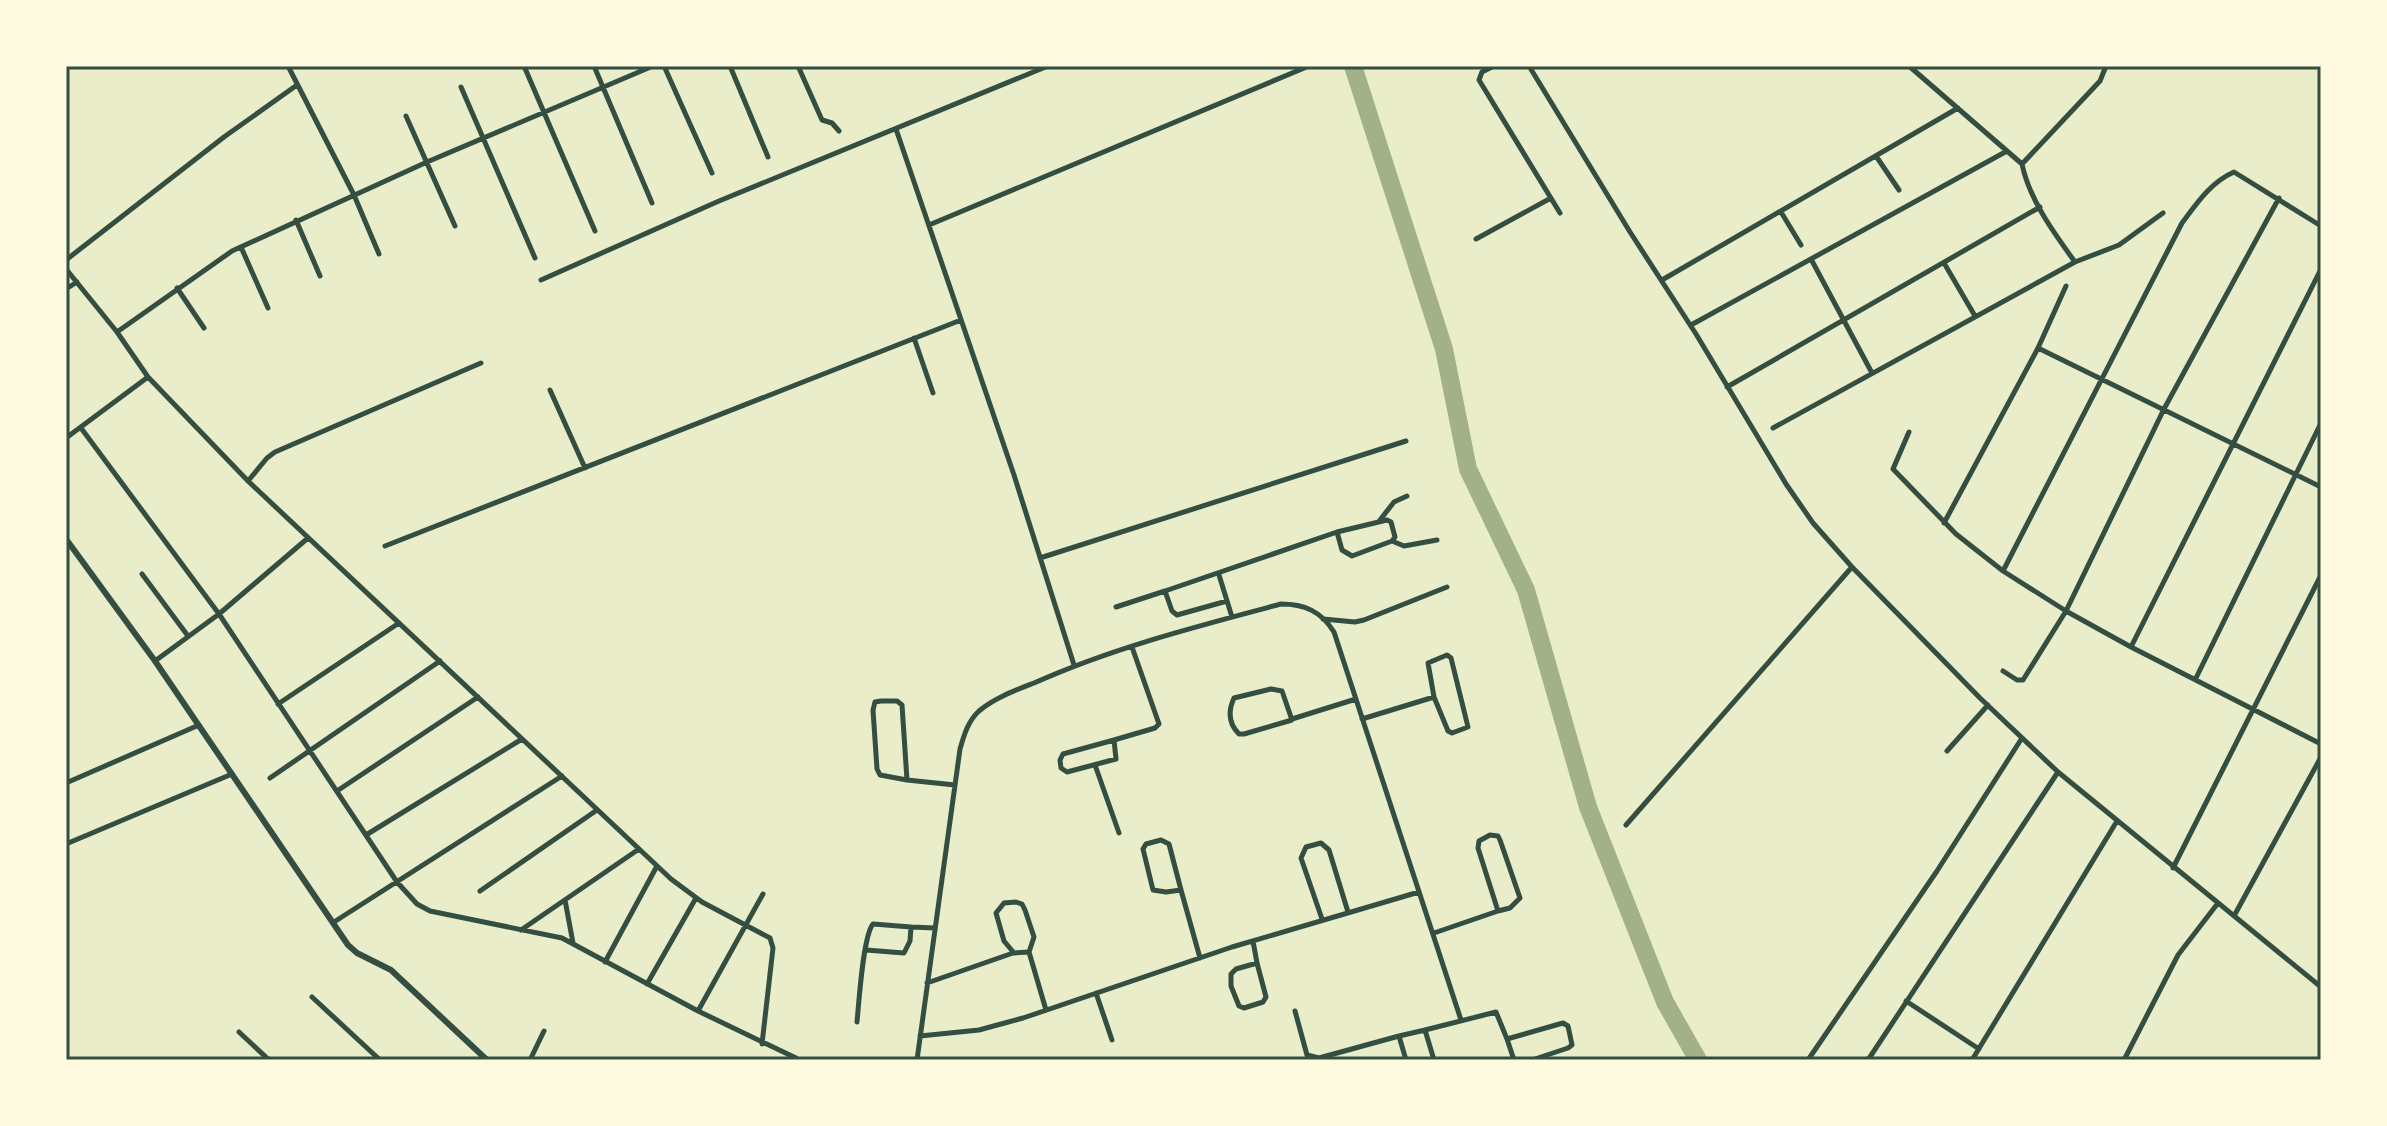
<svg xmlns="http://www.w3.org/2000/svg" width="2387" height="1126" viewBox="0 0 2387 1126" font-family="Jost,sans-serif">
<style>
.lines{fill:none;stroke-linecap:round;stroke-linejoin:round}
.river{stroke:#a3b18a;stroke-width:18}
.minor{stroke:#344e41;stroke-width:5}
.tertiary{stroke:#344e41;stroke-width:6}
.neatline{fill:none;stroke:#344e41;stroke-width:3}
</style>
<rect width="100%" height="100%" fill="#e9edc9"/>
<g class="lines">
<path class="river" d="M1353 66 1444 349 1468 469 1526 590 1588 807 1665 1002 1698 1060"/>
<path class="minor" d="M288 66 354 195 379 254
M524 66 595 231
M594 66 652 203
M664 66 712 173
M730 66 768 157
M798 66 822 120 832 123 839 131
M1494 66 1482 72 1479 80 1560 213
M1529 66 1630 232 1696 334 1786 484 1813 523 1852 567 1980 698 2058 772 2321 987
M1909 66 2022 164C2029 199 2054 233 2075 262
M461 87 535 258
M406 116 455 226
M896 129 1014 475 1074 665
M1876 156 1899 190
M2022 164 2100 81 2106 66
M1781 212 1801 245
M296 220 320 276
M929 225 1309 66
M1476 239 1551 198
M241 247 268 308
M1811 259 1872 373
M66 260 224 137 297 85
M1944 263 1975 316
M66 269 117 332 148 377 248 481 671 879 702 902 770 938 773 948 762 1044
M541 280 719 201 1048 66
M1662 280 1958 108
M177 288 204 328
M66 289 77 282
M1691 325 2007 151
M117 332 232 251 427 162 653 66
M914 338 933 393
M2038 348 2321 487
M1727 387 2040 207
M550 390 585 468
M81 428 219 614 397 882 417 904 430 911 562 938 698 1011 796 1058
M1773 428 2075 262 2119 245 2163 213
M1909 432 1893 469 1956 534 2003 571 2066 611 2131 647 2321 744
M66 438 148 377
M248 481 267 458 275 452 481 363
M1380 520 1394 502 1407 496
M1944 523 2038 348 2066 286
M1392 541 1395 537 1391 522 1387 520 1337 532 1342 550 1352 556 1392 541 1404 546 1437 540
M385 546 961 320
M1040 558 1406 441
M2003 571 2182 223C2197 203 2211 182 2234 172L2321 226
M142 574 188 636
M1219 575 1232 617
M1227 601 1177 615 1172 611 1165 591 1337 532
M1116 607 1165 591
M1323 619 1355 622 1364 620 1447 587
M2131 647 2321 269
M155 661 219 614 308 538
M2003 671 2017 680H2023L2066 611 2164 409 2279 198
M2196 678 2321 423
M1271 689 1282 691 1292 720 1244 734H1239C1228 723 1228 711 1234 698Z
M881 701H897L902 705 907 780 880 775 877 769 873 710 875 702Z
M278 704 399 623
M1292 719 1356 699
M1362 719 1434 697 1448 731 1452 733 1468 727 1451 658 1447 655 1428 663 1434 697
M1114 740 1116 759 1067 772 1061 768 1060 760 1063 754Z
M1114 740 1155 728 1159 724 1132 647
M1947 751 1988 705
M1095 765 1119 833
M270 778 440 661
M907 780 955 785
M66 783 199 725
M337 791 478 697
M1626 825 1852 567
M366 835 522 739
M1490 835 1498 836 1500 840 1520 898 1510 908 1498 911 1478 848 1479 841Z
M1161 840 1169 844 1181 890 1166 892 1153 890 1143 849 1146 844Z
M66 844 232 774
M2173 868 2321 575
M1181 890 1200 958
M480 891 597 810
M565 900 573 943
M2234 916 2321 757
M1322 919 1301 858 1306 847 1321 843 1329 850 1348 912
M334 922 562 776
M911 927 935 928
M521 930 639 849
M1434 933 1498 911
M1253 941 1257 963
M1029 952 1014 953 1004 941 996 913 1004 903 1016 902 1022 904 1025 910 1034 937 1029 952 1046 1010
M605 962 657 866
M1257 963 1266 997 1263 1002 1244 1008 1239 1006 1231 986V974L1236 969Z
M927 983 1013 953
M647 984 696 898
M1096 993 1112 1040
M312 997 380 1060
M1906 1001 1979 1049
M698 1011 763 894
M1295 1011 1307 1055 1319 1058 1399 1036
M857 1022C859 1002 863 936 873 924L911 927 910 941 904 953 866 950
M1425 1030 1496 1012 1507 1039
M239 1032 269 1060
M920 1036 979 1030 1023 1018 1232 947 1419 892
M530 1060 544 1031
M917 1060 960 749C964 735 968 721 979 711 994 698 1016 690 1034 683 1112 648 1198 626 1281 604 1304 604 1321 611 1334 632L1461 1020
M1406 1060 1399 1036 1425 1030 1434 1060
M1514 1060 1507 1039 1563 1023 1568 1026 1572 1045 1568 1048 1532 1060
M1808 1060 1937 871 2022 738
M1868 1060 2058 772
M1972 1060 2117 821
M2124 1060 2178 955 2218 903"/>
<path class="tertiary" d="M66 539 155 661 348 945 357 953 391 970 487 1060"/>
</g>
<rect width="2387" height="1126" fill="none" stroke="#fefae0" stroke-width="136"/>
<rect x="68" y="68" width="2251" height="990" class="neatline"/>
</svg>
